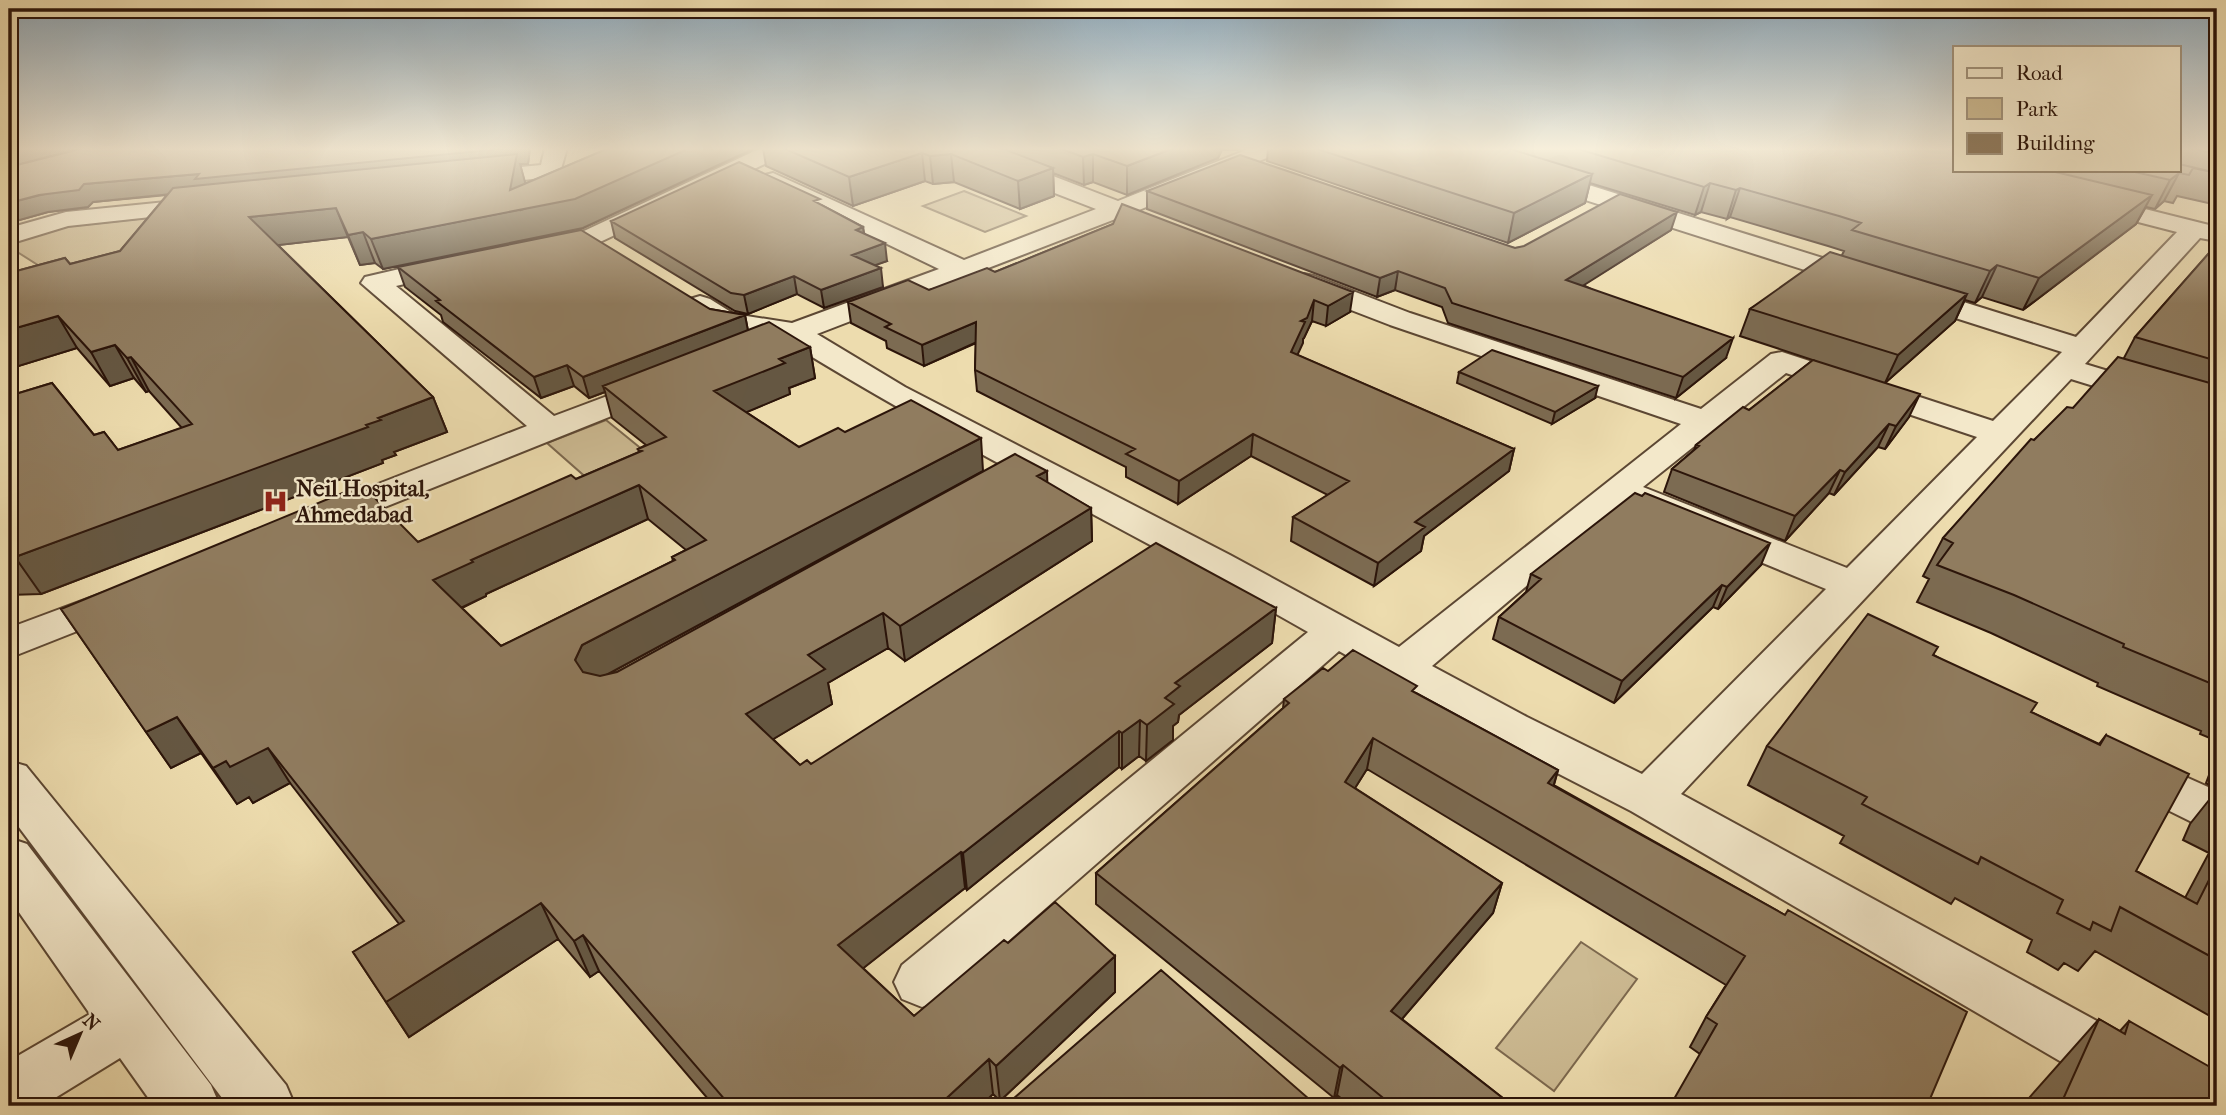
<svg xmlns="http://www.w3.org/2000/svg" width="2226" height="1115" viewBox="0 0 2226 1115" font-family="'IM FELL French Canon',serif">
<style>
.green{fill:#ccba92;stroke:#7c684e;stroke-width:2}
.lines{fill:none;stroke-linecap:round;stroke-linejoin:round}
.minor-casing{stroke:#5c4733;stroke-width:4}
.minor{fill:#f3e8ca;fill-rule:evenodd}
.wall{fill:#7c6b52;stroke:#2c150a;stroke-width:2;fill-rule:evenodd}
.shaded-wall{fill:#655742;stroke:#2c150a;stroke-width:2}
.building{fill:#907c5f;stroke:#2c150a;stroke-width:2;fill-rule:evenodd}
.labels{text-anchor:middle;stroke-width:5;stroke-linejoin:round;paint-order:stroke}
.poi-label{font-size:23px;font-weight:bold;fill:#2c150a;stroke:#f3e8ca;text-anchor:start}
</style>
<rect width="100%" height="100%" fill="#eddcae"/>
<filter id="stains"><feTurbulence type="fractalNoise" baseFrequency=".00286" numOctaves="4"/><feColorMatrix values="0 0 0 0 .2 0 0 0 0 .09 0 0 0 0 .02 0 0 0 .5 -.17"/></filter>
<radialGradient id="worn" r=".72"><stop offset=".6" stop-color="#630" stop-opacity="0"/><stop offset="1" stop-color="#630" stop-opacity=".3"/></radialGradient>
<path class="green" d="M964 191 1026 216 985 232 923 206Z
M166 216 133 265 52 274 11 248 26 231Z
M606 420 649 455 589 480 547 443Z
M1581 942 1637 979 1554 1091 1496 1048Z"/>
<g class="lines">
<defs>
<path id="minor" d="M545 148H567L559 176 471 186 463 184 459 179 463 174 471 172 541 165Z
M761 148H791L788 153 600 242 541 255 532 253 528 247 532 241 584 231Z
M948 148H980L1118 201 1251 148H1282L1279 153 1139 210 1142 214 1139 219 1130 221 1118 218 817 334 905 387 1230 555 1399 647 1681 424 1390 325 1294 288 1290 282 1294 276 1304 274 1314 276 1410 313 1701 409 1771 354 1782 352 1993 421 2062 352 1438 153 1435 148H1470L2076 337 2177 232 2080 207 2077 202 2080 197 2089 195 2217 227V241L2200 238 2085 364 2217 404V424L2071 379 1681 794 2214 1085 2217 1106H2137L1631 811 1495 741 1339 651 942 999 922 1007 902 999 894 982 902 965 1308 632C1137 534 959 448 791 344L776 348 765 345 761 339 763 336C737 331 703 329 686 305L690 299 700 296 710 299 734 314 792 323 939 269 765 185 761 180 765 175 773 173 964 260 1096 209 951 153ZM1786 373 1977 437 1847 568 1643 487ZM1622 505 1826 589 1642 774 1527 717 1432 666Z
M206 198 215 200 218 205 215 210 68 226 9 244V228L66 212Z
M451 257 460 259 464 265 460 271 396 286 554 416 658 377 669 379 674 386 669 393 340 525 327 528 314 525 309 517 314 509 527 426 361 283 365 277Z
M119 587 133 591 139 600 133 609 9 658V628Z
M2132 753 2217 791V832L2200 826 2115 784 2108 771 2115 758Z
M9 761 26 766 286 1085 295 1106H228L9 814Z
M9 838 27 844 211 1085 220 1106H154L120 1058 42 1106H9V1061L90 1014 9 898Z"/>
</defs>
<use href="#minor" class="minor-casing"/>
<use href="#minor" class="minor"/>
</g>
<path class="wall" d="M9 148H82L14 166 84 148H530L528 164H520L525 184 609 148H755L583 228 383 269 375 263 360 265 348 237 278 245 433 397 447 432 394 452 396 455 382 460 383 463 41 594 9 595V396L52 383 94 435 104 432 118 450 182 428 149 391 146 392 134 378 110 386 77 348 9 369V273L65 258 70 264 120 251 167 195 93 202 88 207 48 212 9 223Z
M763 148H1243L1238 150H1222L1218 158 1127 195 1093 182 1084 185 1053 173 1054 196 1020 209 954 182 933 184 925 181 853 206 766 166Z
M1268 148H1955V170H2179V148H2217V205L2177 196 2173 203 2164 201 2155 209 2146 207 2136 224 2023 310 1982 297 1975 303 1965 300 1955 321 1885 383 1909 417 1885 449 1878 447 1834 495 1829 493 1785 541 1664 492 1672 469 1694 450 1696 445 1749 410 1813 360 1740 336 1750 309 1842 255 1844 251 1828 246 1730 217 1727 219 1701 212 1695 215 1590 183 1585 203 1508 243 1267 161Z
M1147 191 1515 248 1671 230 1583 285 1726 358 1676 398 1448 323 1442 307 1395 290 1377 297 1147 209Z
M821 205 863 227 864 233 887 261 874 265 883 287 824 308 797 294 748 314 735 311 615 238 611 221Z
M1113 224 1350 312 1326 326 1312 321 1304 338 1303 339 1297 355 1514 449 1509 471 1424 536 1421 551 1374 586 1291 541 1293 517 1328 495 1251 456 1178 504 1126 477V467L977 391 975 370 976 343 924 366 887 348 886 341 851 323 848 302 929 290 995 272Z
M2217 244V741L2200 734 2201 731 2097 686 2098 683 1991 633 1917 602 1929 579 1923 576 1943 538 2034 440 2073 408 2124 358 2135 337Z
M398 267 710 309 745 315 748 331 810 347 815 378 789 388 790 394 746 412 799 447 845 432 983 471 606 675 617 672 1047 471V483L1091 508 1092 541 905 661 888 648 828 683 832 704 773 739 800 765 811 764 1276 608 1272 643 1179 715 1178 722 1173 726V740L1146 761 1139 756 1122 769 1119 767 967 890 965 888 863 968 914 1016 1008 943 1115 956V992L1000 1101 993 1094 981 1106H714L599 971 590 977 558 939 409 1037 353 952 399 924 290 783 253 803 249 797 237 804 201 753 171 768 61 609 418 542 576 479 639 452 638 449 646 445 612 418 605 392 589 398 574 386 541 398 443 322 441 315 405 287ZM648 519 686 550 672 557 673 561 501 646 462 608 486 596V594Z
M1459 372 1595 398 1552 424 1457 383Z
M1761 565 1718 609 1713 607 1614 703 1493 639 1499 617 1526 592 1531 574Z
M1934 655 2031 712 2099 744 2106 735 2136 871 2185 898 2209 853 2183 840 2190 824 2217 790V1020L2095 951 2078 971 2064 963 2058 970 2027 952 2032 940 1955 898 1951 904 1840 843 1844 836 1748 785 1767 746Z
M1328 671 1416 693 1558 770 1554 785 1785 915 1700 1054 1690 1047 1706 1017 1726 985 1367 769 1355 788 1502 883 1493 913 1402 1019 1513 1106H1351L1337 1095 1334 1098 1096 904V873L1283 708 1284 699Z
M2217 754V790L2206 783Z
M2099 1019 2120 1031 2129 1021 2217 1106H2025L2029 1098Z"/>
<path class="shaded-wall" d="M9 148H82L9 167Z
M510 148H530L528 164H520L525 182 521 210 690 148H755L583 228 383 269 371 239 517 210 201 191 93 202 88 207 48 212 9 223V203L84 184 199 174Z
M1174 148H1222L1218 158 1127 195V166Z
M922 153 925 181 853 206 849 177Z
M951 154 954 182 933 184 930 156Z
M1093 154V182L1084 185 1083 157Z
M1053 168 1054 196 1020 209 1018 181Z
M2179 173 2164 201 2155 209 2170 180Z
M1592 174 1585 203 1508 243 1514 213Z
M1710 183 1701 212 1695 215 1704 187Z
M1740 188 1730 217 1727 219 1736 190Z
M2152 195 2136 224 2023 310 2039 278Z
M336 208 348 237 262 247 249 217Z
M1677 212 1671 230 1562 299 1566 280Z
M863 227 865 244 856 230Z
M363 232 375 263 360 265 348 235Z
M885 243 887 261 854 273 852 255Z
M1997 265 1982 297 1975 303 1990 271Z
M881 268 883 287 824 308 821 290Z
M1398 271 1395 290 1377 297 1380 278Z
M794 276 797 294 748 314 744 295Z
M1353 292 1350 312 1326 326 1328 306Z
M1967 294 1955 321 1885 383 1898 355Z
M1314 300 1312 321 1304 338 1303 339V343L1289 373 1291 352 1301 321Z
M745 315 749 336 603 386 605 392 589 398 583 377Z
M58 316 77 348 9 369V330Z
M976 322 977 342 924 366 922 345Z
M1733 338 1726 358 1676 398 1683 377Z
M115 345 134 378 110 386 91 352Z
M810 347 815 378 789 388 790 394 721 423 714 391 779 359Z
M131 357 149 391 146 392 127 358Z
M567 365 574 386 541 398 534 377Z
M1598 386 1595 398 1552 424 1555 412Z
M1920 394 1909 417 1885 449 1896 426Z
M433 397 447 432 394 452 396 455 382 460 383 463 41 594 15 557 366 425 378 418Z
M1889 424 1878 447 1834 495 1845 472Z
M1253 434 1251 456 1178 504 1179 481Z
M981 438 983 471 595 681 588 695 575 660 582 645Z
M1514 449 1509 471 1424 536 1421 551 1374 586 1378 563 1415 522Z
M1840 470 1829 493 1785 541 1795 516Z
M1047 471 1048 504 1037 476Z
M639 485 648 519 486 594V596L448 614 433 580 471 560Z
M1091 508 1092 541 905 661 900 626Z
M1770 543 1761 565 1718 609 1727 587Z
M1722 585 1713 607 1614 703 1622 681Z
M1276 608 1272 643 1179 715 1178 722 1173 726V740L1146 761 1147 725 1175 683Z
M883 613 888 648 828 683 832 704 755 750 746 714 808 655Z
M177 717 201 753 171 768 146 732Z
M1140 720 1139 756 1122 769V733Z
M1119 731V767L967 890 963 853Z
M1373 738 1367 769 1340 812 1345 782Z
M268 748 290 783 253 803 249 797 237 804 213 768 226 761Z
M1558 770 1549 801 1548 783Z
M961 852 965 888 847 981 838 945Z
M1502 883 1493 913 1383 1041 1391 1011Z
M541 903 558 939 409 1037 386 1002Z
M583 935 599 971 590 977 574 941Z
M1115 956V992L1000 1101 996 1066Z
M989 1059 993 1094 981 1106H938Z
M1343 1065 1337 1095 1334 1098 1340 1068Z"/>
<path class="building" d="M84 148H510L195 179 199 174 84 184 79 190 39 195 9 203V167Z
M609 148H690L575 199 371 239 363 232 348 235 336 208 249 217 433 397 378 418 381 420 366 425 368 427 15 557H9V396L52 383 94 435 104 432 118 450 192 424 131 357 127 358 115 345 91 352 58 316 9 330V273L65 258 70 264 120 251 173 188 517 154 510 190Z
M783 148H1001L1053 168 1018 181 951 154 930 156 922 153 849 177Z
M1059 148H1174L1127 166 1093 154 1083 157Z
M1314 148H1507L1592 174 1514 213Z
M1575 148H1955V170H2047L2152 195 2039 278 1997 265 1990 271 1852 230 1861 223 1839 216 1740 188 1736 190 1710 183 1704 187Z
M2190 148H2217V154Z
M1240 155 1515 248 1524 246 1620 194 1677 212 1566 280 1733 338 1683 377 1452 303 1445 288 1398 271 1380 278 1147 191Z
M739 162 820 199 814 201 863 227 856 230 885 243 852 255 881 268 821 290 794 276 744 295 731 293 611 221Z
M2179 164 2217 173 2193 168 2189 175 2179 173 2170 180 2126 170H2179Z
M1122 204 1353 292 1328 306 1314 300 1307 318 1301 321 1305 322 1291 352 1514 449 1415 522 1425 527 1378 563 1293 517 1349 481 1253 434 1179 481 1126 454 1135 449 975 370 976 322 922 345 885 327 891 324 848 302 908 280 929 290 987 268 995 272 1113 224Z
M581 230 710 309 745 315 583 377 567 365 534 377 436 301 440 300 398 267Z
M2217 244V361L2135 337Z
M1830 252 1967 294 1898 355 1750 309Z
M769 322 810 347 779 359 785 363 714 391 799 447 838 428 845 432 911 400 981 438 582 645 575 660 583 672 600 676 617 672 1015 454 1047 471 1037 476 1091 508 900 626 883 613 808 655 825 669 746 714 800 765 807 760 811 764 1156 543 1276 608 1175 683 1180 686 1165 698 1174 704 1147 725 1140 720 1122 733 1119 731 963 853 961 852 838 945 914 1016 1004 940 1008 943 1055 902 1115 956 996 1066 989 1059 938 1106H722L727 1102 583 935 574 941 541 903 386 1002 353 952 404 921 268 748 230 767 226 761 213 768 177 717 146 732 61 609 362 485 418 542 571 475 576 479 642 451 638 449 666 437 603 386ZM639 485 706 540 672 557 675 560 501 646 433 580 473 562 471 560Z
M1492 350 1598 386 1555 412 1459 372Z
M2118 357 2217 385V686L2123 647 2124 644 2014 595 1937 565 1953 543 1943 538 2031 439 2034 440 2067 407 2073 408Z
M1813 360 1920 394 1896 426 1889 424 1845 472 1840 470 1795 516 1672 469 1699 446 1696 445 1743 407 1749 410Z
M1635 493 1642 496 1645 493 1770 543 1727 587 1722 585 1622 681 1499 617 1541 579 1531 574Z
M1868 614 1938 647 1933 655 2037 703 2031 712 2100 745 2106 735 2189 774 2136 871 2197 904 2217 864V960L2120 907 2111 931 2093 922 2090 930 2057 913 2063 900 1981 857 1978 864 1862 804 1867 797 1767 746Z
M1353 650 1417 686 1412 691 1558 770 1548 783 1785 915 1788 910 1967 1012 1927 1106H1670L1717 1024 1706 1017 1745 956 1373 738 1345 782 1502 883 1391 1011 1513 1106H1393L1343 1065 1340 1068 1096 873 1289 703 1284 699 1323 668 1328 671Z
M1161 970 1317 1106H1005Z
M2099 1019 2125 1034 2129 1021 2217 1071V1106H2060Z"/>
<linearGradient id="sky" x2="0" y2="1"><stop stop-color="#8fa9ba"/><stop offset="0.49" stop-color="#f7efdb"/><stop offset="1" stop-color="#f7efdb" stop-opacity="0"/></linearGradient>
<rect width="2226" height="304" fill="url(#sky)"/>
<defs>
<symbol id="hospital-bare" viewBox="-9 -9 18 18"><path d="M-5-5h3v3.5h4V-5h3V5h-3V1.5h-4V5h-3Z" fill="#8f2418" stroke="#f3e8ca" stroke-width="2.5" paint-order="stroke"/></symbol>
</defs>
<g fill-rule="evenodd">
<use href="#hospital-bare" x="258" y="484" width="35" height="35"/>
</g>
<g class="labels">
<g class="poi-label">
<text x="296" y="496">Neil Hospital,<tspan x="296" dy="26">Ahmedabad</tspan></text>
</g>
</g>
<rect width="2226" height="1115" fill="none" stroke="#eddcae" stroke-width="35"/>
<rect x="10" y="10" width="2205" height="1094" fill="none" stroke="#2c150a" stroke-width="3.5"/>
<rect x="18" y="18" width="2191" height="1080" fill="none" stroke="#2c150a" stroke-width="2"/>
<rect x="1953" y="46" width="228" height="126" fill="#f3e8ca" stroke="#a3947d" stroke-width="2"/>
<rect x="1967" y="68" width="35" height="10" fill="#f3e8ca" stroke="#a3947d" stroke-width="2"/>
<text x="2016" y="80" font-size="21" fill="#2c150a">Road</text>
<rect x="1967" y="98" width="35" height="21" fill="#ccba92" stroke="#a3947d" stroke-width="2"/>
<text x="2016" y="116" font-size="21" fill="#2c150a">Park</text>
<rect x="1967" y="133" width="35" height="21" fill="#907c5f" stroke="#a3947d" stroke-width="2"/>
<text x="2016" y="150" font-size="21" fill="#2c150a">Building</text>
<g transform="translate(80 1034) rotate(44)" stroke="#f3e8ca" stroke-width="5" paint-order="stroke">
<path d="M0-5L12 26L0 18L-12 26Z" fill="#2c150a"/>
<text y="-10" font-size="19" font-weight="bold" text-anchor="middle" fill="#2c150a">N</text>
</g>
<rect width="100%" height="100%" filter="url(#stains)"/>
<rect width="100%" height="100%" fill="url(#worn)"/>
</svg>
